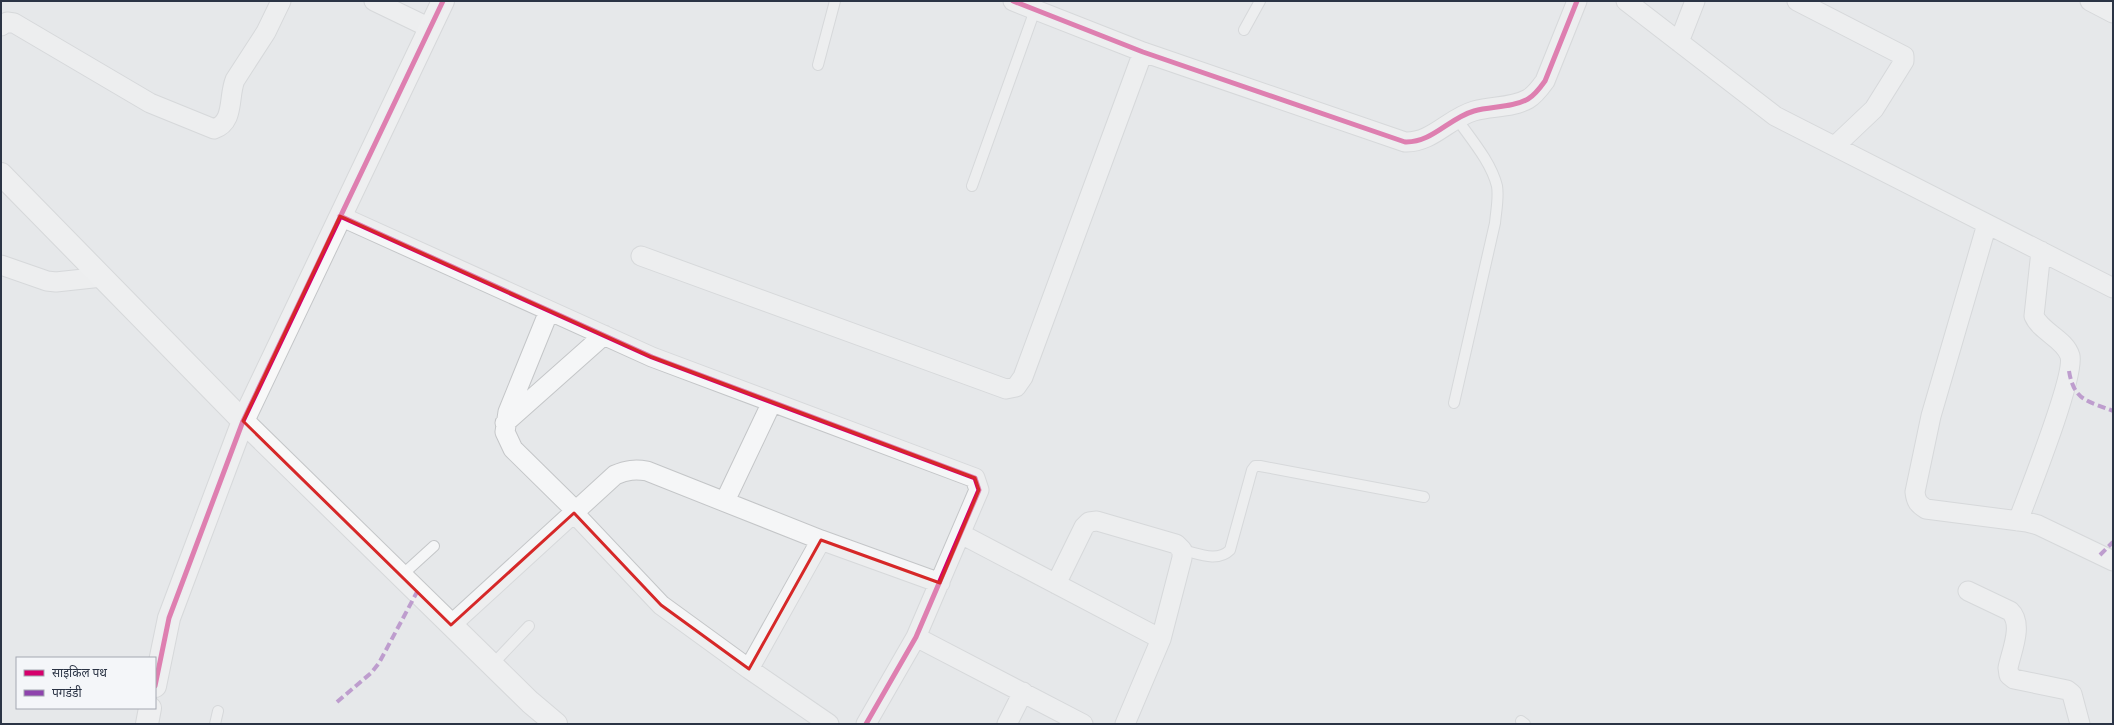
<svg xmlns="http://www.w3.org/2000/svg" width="2114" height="725" viewBox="0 0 2114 725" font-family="'Fira Sans Condensed','Noto Sans Devanagari',sans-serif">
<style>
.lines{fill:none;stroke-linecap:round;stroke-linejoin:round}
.lane-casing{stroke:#c4c6c8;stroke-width:12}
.street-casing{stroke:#c4c6c8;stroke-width:21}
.secondary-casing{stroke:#c4c6c8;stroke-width:24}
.lane{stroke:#f5f6f7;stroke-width:10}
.street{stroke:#f5f6f7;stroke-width:19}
.secondary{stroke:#f8f8f8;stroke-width:22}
.quiet{stroke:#8e44ad;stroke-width:4;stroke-dasharray:8 4;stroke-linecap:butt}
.cycleway-casing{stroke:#f4f6f9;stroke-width:8}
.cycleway{stroke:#d6006c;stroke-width:5}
.marked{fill:none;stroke:#d62828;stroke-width:3;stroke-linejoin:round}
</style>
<rect width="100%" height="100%" fill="#e6e8ea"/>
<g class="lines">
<defs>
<path id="lane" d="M1244 30 1260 1
M818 65 835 1
M972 186 1035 10
M1454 403 1495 223C1496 211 1499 198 1497 186 1491 162 1471 139 1457 119
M1182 550C1197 553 1217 563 1230 550L1252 470 1255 466H1260L1424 497
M401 576 434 546
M492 665 529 626
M1521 721 1525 724
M215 724 218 711"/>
<path id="street" d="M374 1 430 28
M1013 1 1143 52 1405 142C1432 143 1449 118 1474 111 1491 106 1512 108 1528 99 1535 95 1540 88 1545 81L1577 1
M1626 1 1775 116 2113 288
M1797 1 1904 56V61L1874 109 1835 146
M2090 1 2113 13
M1 26 7 22 14 23 150 103 214 129C235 122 228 97 235 80L266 32 281 1
M1679 42 1695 1
M340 216 652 357 975 478 979 490 916 637 866 724
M1987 224 1931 416 1915 492C1916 501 1918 504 1926 509L2027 522 2038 525 2113 561
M641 256 1006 389 1016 387 1023 377 1143 52
M1 265 47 281 56 282 102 277
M549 311 508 412 505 432 513 449 576 511
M505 423 604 335
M725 501 772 402
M574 513 661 605 749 669 829 724
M2018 521C2028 494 2075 377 2070 356 2065 339 2041 332 2034 316L2041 251
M961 534 1161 639
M1056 584 1084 527 1089 522 1097 521 1176 544 1182 550V558L1161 639 1125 724
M1968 591 2010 611C2024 624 2011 652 2008 668L2009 675 2014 679 2067 690 2072 694 2080 724
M451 625 615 475C627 470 635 469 647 471L821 540 940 583
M916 637 1083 724
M749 669 821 540
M1007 724 1023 692"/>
<path id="secondary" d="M1 174 243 421 530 702 556 724
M155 686 169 618 243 421 443 1
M147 724 150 708"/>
</defs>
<use href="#lane" class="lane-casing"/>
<use href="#street" class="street-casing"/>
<use href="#secondary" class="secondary-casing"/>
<use href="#lane" class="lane"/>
<use href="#street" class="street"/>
<use href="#secondary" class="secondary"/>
<path class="quiet" d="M2069 371C2074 401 2088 401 2113 411
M2100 555 2113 542
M337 702 371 673 379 663 417 592"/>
<defs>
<path id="cycleway" d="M1013 1 1143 52 1405 142C1432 143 1449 118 1474 111 1491 106 1512 108 1528 99 1535 95 1540 88 1545 81L1577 1
M340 216 652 357 975 478 979 490 916 637 866 724
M155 686 169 618 243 421 443 1"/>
</defs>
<use href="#cycleway" class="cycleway-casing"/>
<use href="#cycleway" class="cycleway"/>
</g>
<path d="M0 0H2114V725H0ZM340 216 652 357 975 478 979 490 940 583 821 540 749 669 661 605 574 513 451 625 243 421Z" fill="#e6e8ea" fill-opacity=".55" fill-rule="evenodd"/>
<path class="marked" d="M340 216 652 357 975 478 979 490 940 583 821 540 749 669 661 605 574 513 451 625 243 421Z"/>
<rect width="2114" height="725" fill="none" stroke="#2b3445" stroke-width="4"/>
<rect x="16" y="657" width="140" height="52" fill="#f4f6f9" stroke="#a4a8b1"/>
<rect x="24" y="670" width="20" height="6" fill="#d6006c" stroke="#a4a8b1"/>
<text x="52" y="677" font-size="12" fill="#2b3445">साइकिल पथ</text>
<rect x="24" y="690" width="20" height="6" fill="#8e44ad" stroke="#a4a8b1"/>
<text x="52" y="697" font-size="12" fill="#2b3445">पगडंडी</text>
</svg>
